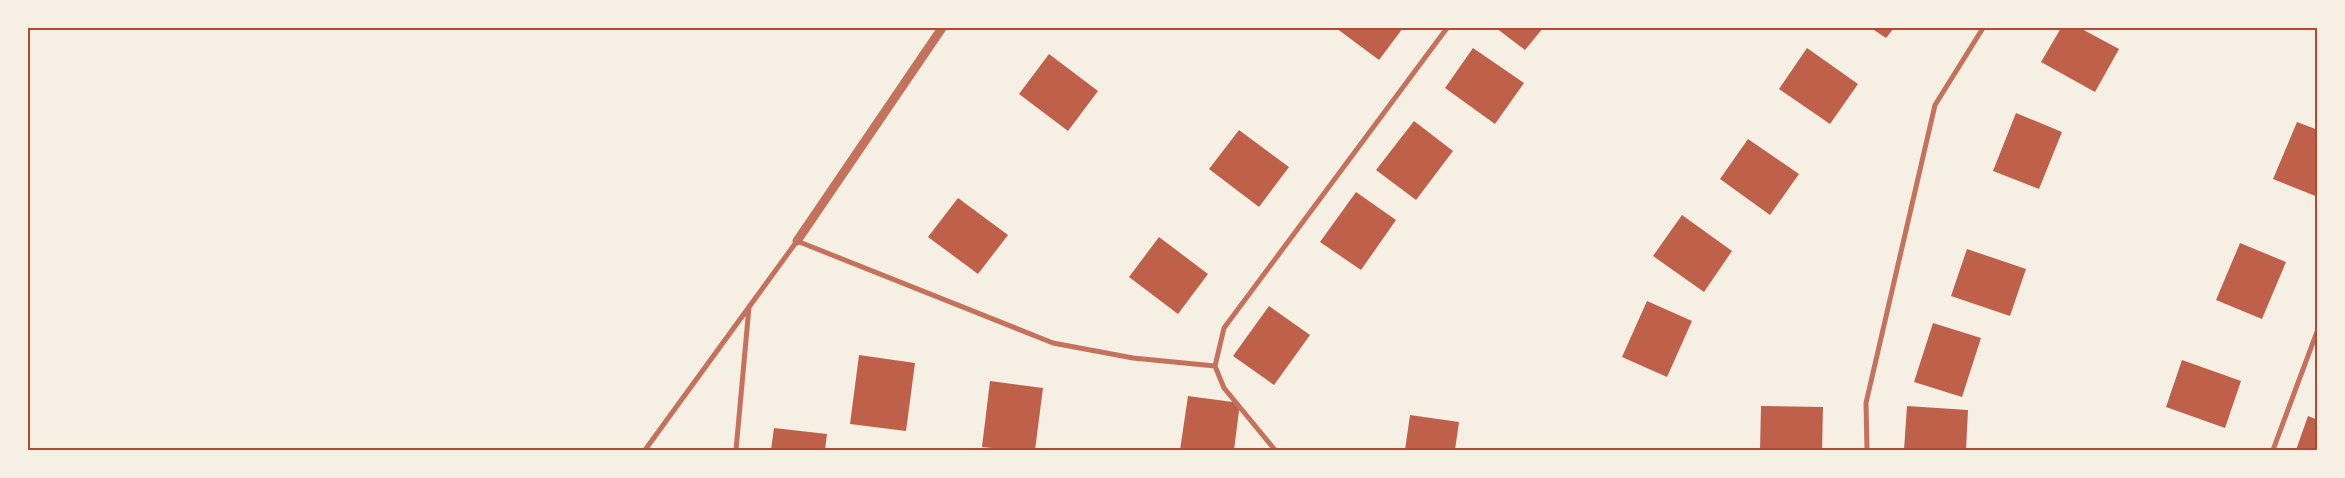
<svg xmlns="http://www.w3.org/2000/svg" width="2345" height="478" viewBox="0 0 2345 478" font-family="'Libre Baskerville',serif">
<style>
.building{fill:#bf614a}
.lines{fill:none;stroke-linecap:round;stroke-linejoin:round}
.minor{stroke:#c5725c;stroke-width:5}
.tertiary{stroke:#c5725c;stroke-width:9}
.neatline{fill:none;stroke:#b5482f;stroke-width:2}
</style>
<rect width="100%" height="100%" fill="#f6efe4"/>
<path class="building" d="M1336 28H1403L1379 60Z
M1496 28H1543L1525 50Z
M1871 28H1894L1886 38Z
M2061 28H2080L2119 49 2095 92 2041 62Z
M1473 48 1524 83 1495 124 1445 88Z
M1807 48 1858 84 1830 124 1779 89Z
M1049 54 1098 91 1068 131 1019 94Z
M2016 113 2062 132 2039 189 1993 171Z
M1414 121 1453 151 1416 200 1376 170Z
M2297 122 2318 130V197L2273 179Z
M1239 130 1289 167 1259 207 1209 169Z
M1748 139 1799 174 1770 215 1720 179Z
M1356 192 1396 220 1361 270 1320 242Z
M958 198 1008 235 978 274 928 237Z
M1682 215 1732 251 1704 292 1653 256Z
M1159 237 1208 274 1178 314 1129 277Z
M2240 243 2286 262 2262 319 2216 300Z
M1967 249 2026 269 2010 316 1951 296Z
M1647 301 1692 321 1667 377 1622 357Z
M1269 306 1310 335 1274 385 1233 356Z
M1933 323 1981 338 1962 397 1914 382Z
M859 355 915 363 906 431 850 424Z
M2182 360 2241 381 2225 428 2166 407Z
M990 381 1043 388 1035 450H1012L982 447Z
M1188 396 1240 403 1234 450H1180Z
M1761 406 1823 407 1822 450H1760Z
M1907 406 1968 410 1966 450H1904Z
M1410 415 1459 422 1455 450H1405Z
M2308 416 2318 420V450H2296Z
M774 428 827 434 825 450H771Z"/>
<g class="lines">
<path class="minor" d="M645 450 797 241 1053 343 1133 358 1215 366
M736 450 749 307
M1275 450 1224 388 1215 366 1224 328 1447 28
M1867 450 1866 403 1935 105 1983 28
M2273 450 2318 329"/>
<path class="tertiary" d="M797 241 942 28"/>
</g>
<rect width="2345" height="478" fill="none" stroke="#f6efe4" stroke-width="58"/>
<rect x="29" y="29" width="2287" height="420" class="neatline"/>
</svg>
